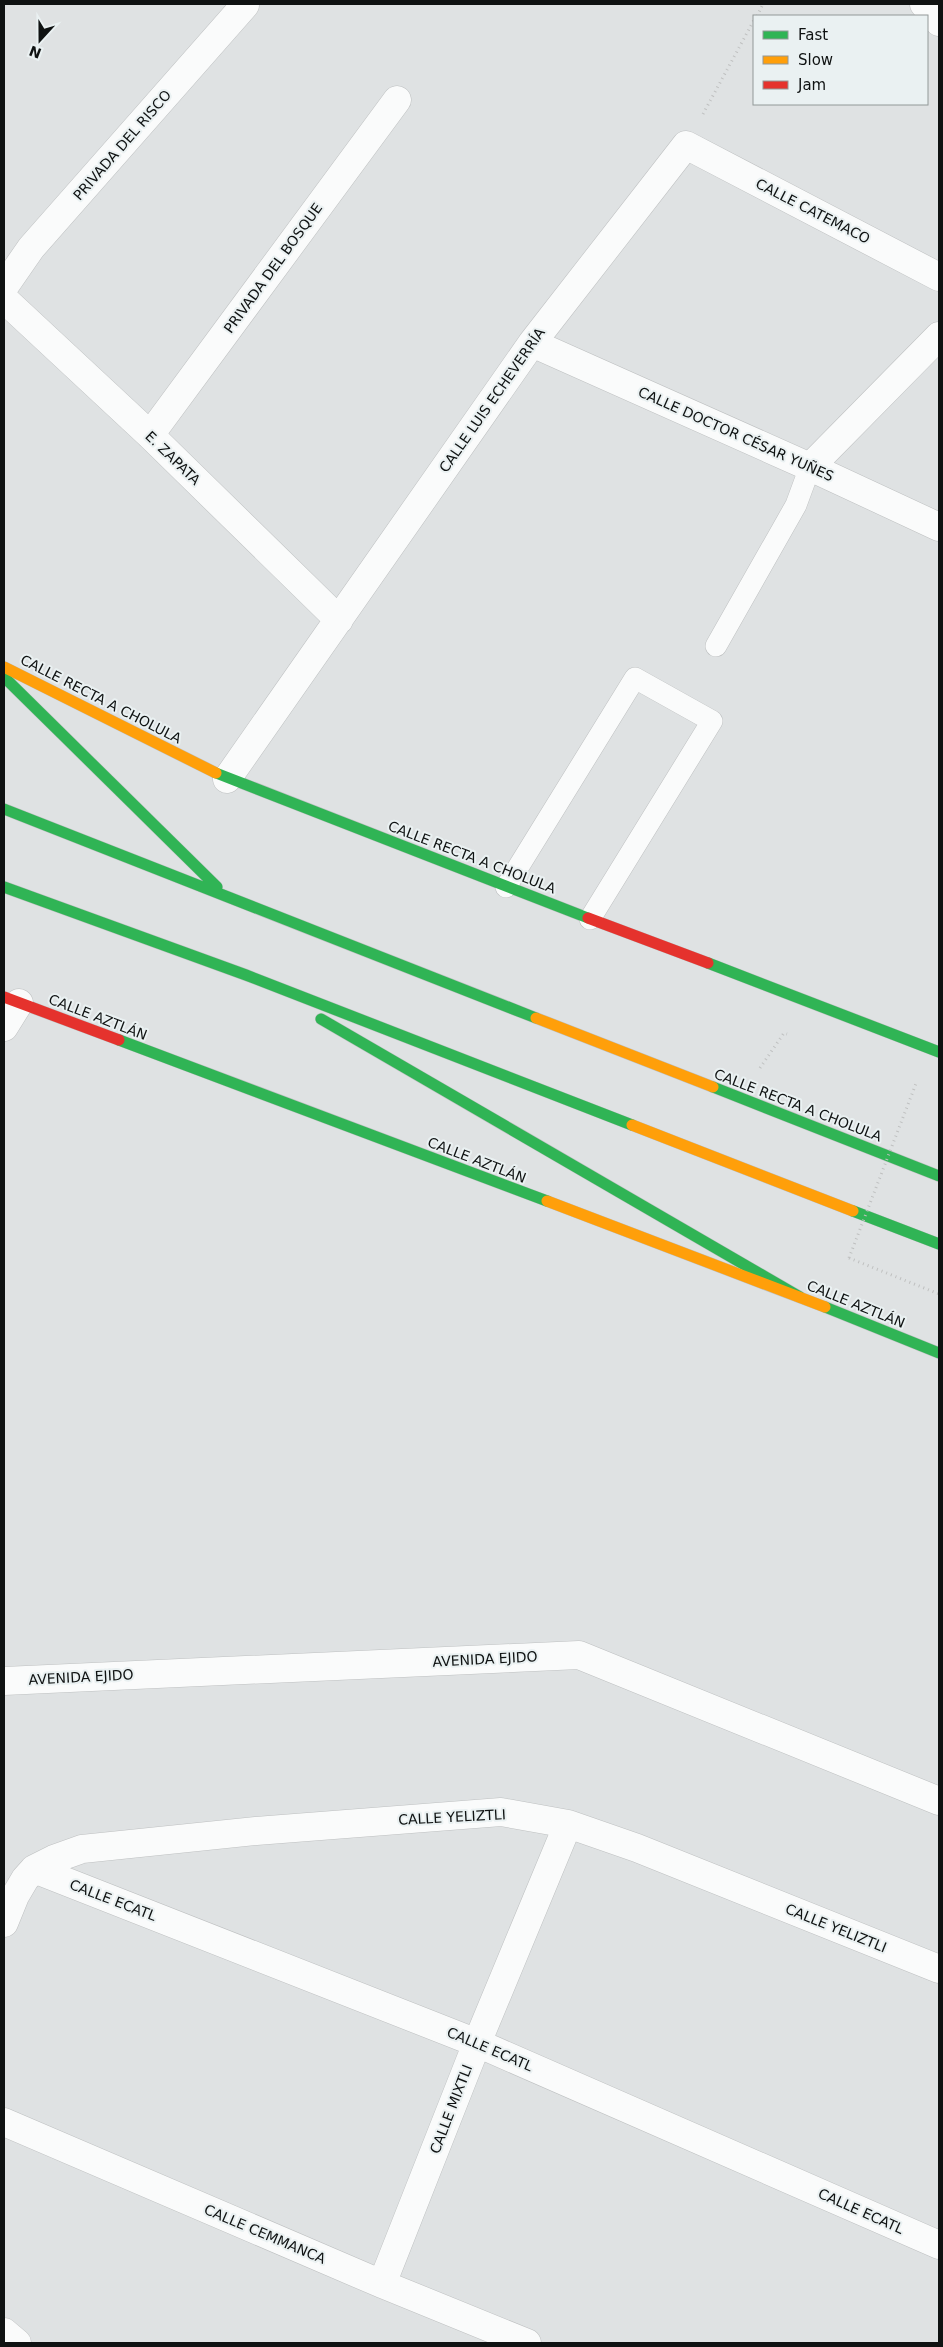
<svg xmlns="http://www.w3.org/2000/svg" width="943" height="2347" viewBox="0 0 943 2347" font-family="'DejaVu Sans',sans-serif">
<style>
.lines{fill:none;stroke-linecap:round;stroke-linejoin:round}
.lane-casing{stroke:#bec0c1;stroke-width:22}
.street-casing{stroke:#bec0c1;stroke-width:29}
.fast-casing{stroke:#bec0c1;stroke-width:12}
.slow-casing{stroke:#bec0c1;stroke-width:12}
.jam-casing{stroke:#bec0c1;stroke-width:12}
.path{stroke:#bfc0c0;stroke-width:3;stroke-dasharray:1 4;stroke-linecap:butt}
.lane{stroke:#fafbfb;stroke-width:21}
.street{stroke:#fafbfb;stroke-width:28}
.fast{stroke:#30b455;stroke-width:11}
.slow{stroke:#ff9f0a;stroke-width:11}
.jam{stroke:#e5322d;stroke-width:11}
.path-bridge{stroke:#bfc0c0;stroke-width:3;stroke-dasharray:1 4;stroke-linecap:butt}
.labels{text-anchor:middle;stroke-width:4;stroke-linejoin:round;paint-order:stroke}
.street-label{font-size:14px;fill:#0f1212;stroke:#eaf1f2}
</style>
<rect width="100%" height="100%" fill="#dfe2e3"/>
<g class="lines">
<defs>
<path id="lane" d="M716 646 796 505 810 467
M506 887 635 678 712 721 590 919"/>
<path id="street" d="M924 4 939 22
M4 287 31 248 245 5
M4 299 150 435 339 620
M532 343 810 467 939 527
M150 435 397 100
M810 467 939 336
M227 779 532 343 686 145 939 277
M4 1027 19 1003
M4 1681 579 1655 939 1801
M34 1869 477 2043 939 2245
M4 1923 15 1896 25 1879 34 1869 54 1859 82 1849 256 1831 501 1812 568 1824 637 1848 939 1969
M4 2122 382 2284 527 2343
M382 2284 477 2043 568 1824
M4 2332 17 2343"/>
<path id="fast" d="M4 677 217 887
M216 773 588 918
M4 809 536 1018
M4 887 246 975 632 1125
M708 963 939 1052
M321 1019 800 1297
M119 1040 547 1201
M713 1087 939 1176
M853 1211 939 1244
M825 1307 939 1353"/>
<path id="slow" d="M4 667 216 773
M536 1018 713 1087
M632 1125 853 1211
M547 1201 825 1307"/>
<path id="jam" d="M588 918 708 963
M4 997 119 1040"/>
</defs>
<use href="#lane" class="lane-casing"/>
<use href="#street" class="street-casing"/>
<use href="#fast" class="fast-casing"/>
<use href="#slow" class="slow-casing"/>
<use href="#jam" class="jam-casing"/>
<path class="path" d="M757 16 763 4
M703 114 754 20
M760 1068 784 1033 787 1034
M849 1258 939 1294"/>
<use href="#lane" class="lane"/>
<use href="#street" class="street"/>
<use href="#fast" class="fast"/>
<use href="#slow" class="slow"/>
<use href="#jam" class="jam"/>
<path class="path-bridge" d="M849 1258 917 1081"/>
</g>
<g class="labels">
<g class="street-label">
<text transform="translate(122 145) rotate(-49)" y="5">PRIVADA DEL RISCO</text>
<text transform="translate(813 211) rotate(27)" y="5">CALLE CATEMACO</text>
<text transform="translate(273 268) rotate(-54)" y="5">PRIVADA DEL BOSQUE</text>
<text transform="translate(492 400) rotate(-55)" y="5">CALLE LUIS ECHEVERRÍA</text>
<text transform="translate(736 434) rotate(24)" y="5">CALLE DOCTOR CÉSAR YUÑES</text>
<text transform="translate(173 458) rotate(44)" y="5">E. ZAPATA</text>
<text transform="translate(101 699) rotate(27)" y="5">CALLE RECTA A CHOLULA</text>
<text transform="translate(472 857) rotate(21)" y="5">CALLE RECTA A CHOLULA</text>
<text transform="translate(98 1017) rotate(21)" y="5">CALLE AZTLÁN</text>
<text transform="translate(798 1105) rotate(21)" y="5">CALLE RECTA A CHOLULA</text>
<text transform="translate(477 1160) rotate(21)" y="5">CALLE AZTLÁN</text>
<text transform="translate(856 1304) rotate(22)" y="5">CALLE AZTLÁN</text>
<text transform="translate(485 1659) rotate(-3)" y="5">AVENIDA EJIDO</text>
<text transform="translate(81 1677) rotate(-3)" y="5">AVENIDA EJIDO</text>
<text transform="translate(452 1817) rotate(-3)" y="5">CALLE YELIZTLI</text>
<text transform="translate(113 1900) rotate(21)" y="5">CALLE ECATL</text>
<text transform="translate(836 1928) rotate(22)" y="5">CALLE YELIZTLI</text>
<text transform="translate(490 2049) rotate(23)" y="5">CALLE ECATL</text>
<text transform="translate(451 2109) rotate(-69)" y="5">CALLE MIXTLI</text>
<text transform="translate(861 2211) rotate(24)" y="5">CALLE ECATL</text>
<text transform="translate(265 2234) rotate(23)" y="5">CALLE CEMMANCA</text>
</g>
</g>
<rect width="943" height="2347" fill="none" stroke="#0f1212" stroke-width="10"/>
<rect x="753" y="15" width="175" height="90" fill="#eaf1f2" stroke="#929898"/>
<rect x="763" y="31" width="25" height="8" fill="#30b455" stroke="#929898"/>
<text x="798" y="40" font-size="15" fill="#0f1212">Fast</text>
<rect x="763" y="56" width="25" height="8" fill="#ff9f0a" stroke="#929898"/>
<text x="798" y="65" font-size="15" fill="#0f1212">Slow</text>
<rect x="763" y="81" width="25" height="8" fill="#e5322d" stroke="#929898"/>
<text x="798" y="90" font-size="15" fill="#0f1212">Jam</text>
<g transform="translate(40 40) rotate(201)" stroke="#eaf1f2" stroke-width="4" paint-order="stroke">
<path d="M0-4L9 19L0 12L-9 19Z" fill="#0f1212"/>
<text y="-8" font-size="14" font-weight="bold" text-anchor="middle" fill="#0f1212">N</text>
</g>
</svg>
